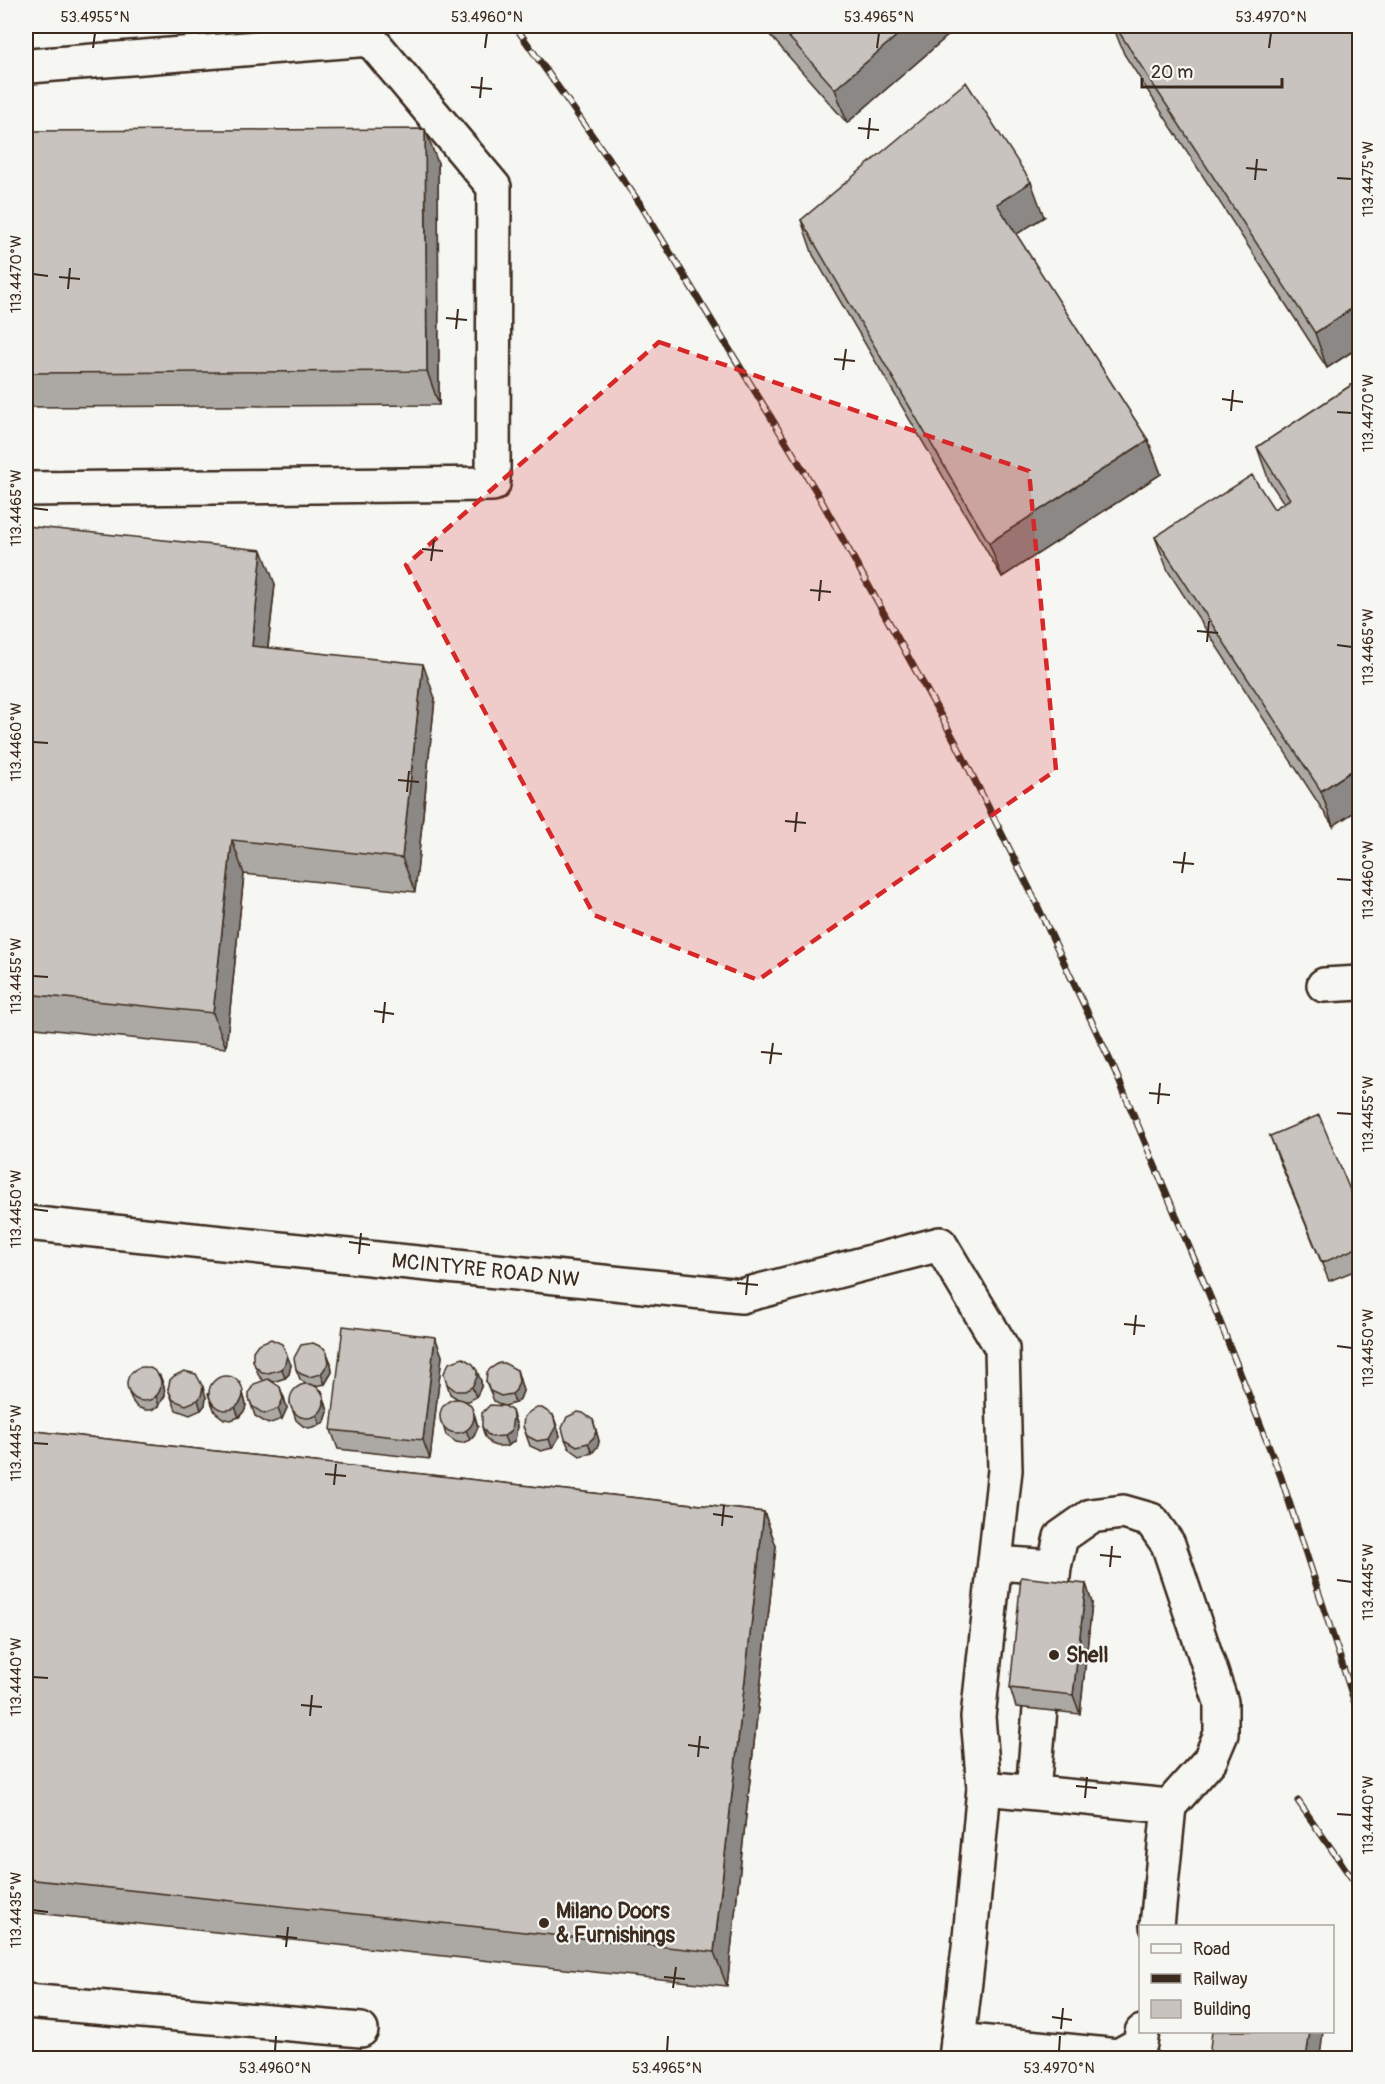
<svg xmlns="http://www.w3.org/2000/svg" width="1385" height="2084" viewBox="0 0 1385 2084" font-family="Pangolin,sans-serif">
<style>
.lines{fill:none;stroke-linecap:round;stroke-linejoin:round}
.minor-casing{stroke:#3b2a1e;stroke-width:38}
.path{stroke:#3b2a1e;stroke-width:4;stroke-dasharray:1.5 4.5;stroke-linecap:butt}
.minor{stroke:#f6f6f2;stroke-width:33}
.rail-casing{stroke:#3b2a1e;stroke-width:7}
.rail{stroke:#f6f6f2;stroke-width:4.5;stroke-dasharray:14;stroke-linecap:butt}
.wall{fill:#aca8a3;stroke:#3b2a1e;stroke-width:1.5}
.shaded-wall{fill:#8c8885;stroke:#3b2a1e;stroke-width:1.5}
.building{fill:#c8c3be;stroke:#3b2a1e;stroke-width:1.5}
.marked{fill:#d62828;fill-opacity:0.2;stroke:#d62828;stroke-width:4.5;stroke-dasharray:12 8;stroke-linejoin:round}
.ticks{fill:none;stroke:#3b2a1e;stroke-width:2}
.poi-dot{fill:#3b2a1e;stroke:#f6f6f2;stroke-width:2}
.labels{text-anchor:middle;stroke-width:4.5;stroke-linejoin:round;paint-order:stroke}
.street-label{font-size:21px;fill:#3b2a1e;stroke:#f6f6f2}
.poi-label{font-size:21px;font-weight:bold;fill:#3b2a1e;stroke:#f6f6f2;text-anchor:start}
.neatline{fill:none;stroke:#3b2a1e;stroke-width:2}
.ticks-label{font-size:15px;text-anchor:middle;fill:#3b2a1e}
</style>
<rect width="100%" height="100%" fill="#f6f6f2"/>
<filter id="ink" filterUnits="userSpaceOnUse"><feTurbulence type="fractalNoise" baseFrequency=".0167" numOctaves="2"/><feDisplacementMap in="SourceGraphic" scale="12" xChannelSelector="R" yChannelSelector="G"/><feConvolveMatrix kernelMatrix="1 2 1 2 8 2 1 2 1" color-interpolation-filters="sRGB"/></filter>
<g filter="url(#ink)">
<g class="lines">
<defs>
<g id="minor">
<path d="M26 68 30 66 370 39 494 187 493 484 26 489"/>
<path d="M1324 985 1360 983"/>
<path id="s1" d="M26 1223 741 1296 940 1244 1002 1348 1005 1470 978 1717 984 1788 969 1948 956 2058"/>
<path d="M995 1563 1054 1567"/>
<path d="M1051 1598 1054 1567 1061 1537 1091 1516 1123 1512 1151 1520 1168 1544 1221 1702V1734L1210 1760 1169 1806"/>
<path d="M984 1788 1169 1806 1157 1926"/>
<path d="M1033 1792 1040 1709"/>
<path d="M26 2001 361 2030"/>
<path d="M958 2040 1118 2056 1140 2044 1142 2032"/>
</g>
</defs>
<use href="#minor" class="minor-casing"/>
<path class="path" d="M1233 1926 1234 1923"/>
<use href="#minor" class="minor"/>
<defs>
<path id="rail" d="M515 26 641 205 816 491 956 743 1030 890 1115 1071 1211 1299 1281 1477 1360 1719
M1298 1801 1360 1890"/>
</defs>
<use href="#rail" class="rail-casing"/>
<use href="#rail" class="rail"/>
</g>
<path class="wall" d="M762 26H959L847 123Z
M1113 26H1359V347L1327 368 1124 54Z
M26 131 438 163 439 405 26 407Z
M1044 217 1016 234 1148 440 1161 474 1002 577 813 255 801 220Z
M1359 380 1333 826 1168 571 1155 537 1274 509 1284 503 1269 481 1257 447Z
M26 526 275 584 268 648 435 698 415 892 244 874 226 1048 26 1027Z
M1270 1136 1359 1212V1269L1329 1281 1277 1155Z
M435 1337 442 1356 430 1459 338 1449 331 1430Z
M253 1360 291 1365 289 1374 285 1378 273 1382 284 1397 287 1408 282 1419 268 1424 255 1416 249 1398 264 1381 259 1376Z
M331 1363 332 1372 325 1384 316 1386 322 1391 325 1401 328 1412 325 1421 320 1425 309 1428 303 1426 296 1420 290 1402 306 1384 300 1379 296 1369Z
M517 1370 523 1391 520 1399 515 1403 505 1406 512 1411 517 1426 515 1440 508 1446H496L491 1444 485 1437 482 1427 503 1406 494 1401 486 1381Z
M160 1376 164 1386 165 1395 159 1406 152 1410H145L137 1407 133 1402 129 1393Z
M481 1381V1387L476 1397 469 1401H463L471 1407 475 1416 478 1427 474 1436 470 1440 462 1443 456 1442 446 1435 443 1425 458 1399 450 1394 447 1384Z
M240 1383 246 1404 245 1410 239 1417 231 1420 224 1419 215 1412 208 1394Z
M168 1389 206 1397 205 1405 201 1410 190 1415 176 1410Z
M553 1415 560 1436 552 1448 541 1451 530 1446 523 1426Z
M593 1420 599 1441 598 1446 592 1453 580 1456 569 1448 565 1439Z
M26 1430 764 1512 776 1546 727 1986 26 1912Z
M1086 1584 1092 1603 1080 1714 1016 1707 1010 1688Z"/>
<path class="shaded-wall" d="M908 26H959L847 123 835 89Z
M425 129 438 163 439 405 427 371Z
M1031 182 1044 217 1009 239 997 204Z
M1359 304V347L1327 368 1315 333Z
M1148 440 1161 474 1002 577 989 543Z
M262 550 275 584 264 680 252 646Z
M423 664 435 698 415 892 402 858Z
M1359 766V809L1333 826 1321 791Z
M232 840 244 874 226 1048 213 1013Z
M435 1337 442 1356 430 1459 423 1440Z
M327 1353 331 1363 332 1372 325 1384 321 1374Z
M287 1355 291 1365 289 1374 285 1378 282 1369Z
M517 1370 523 1391 520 1399 515 1403 512 1394Z
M477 1371 481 1381V1387L476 1397 472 1387Z
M160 1376 164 1386 165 1395 159 1406 156 1396Z
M240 1383 246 1404 245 1410 239 1417 235 1407Z
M203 1387 206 1397 205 1405 201 1410 198 1400Z
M280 1387 287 1408 282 1419 278 1409Z
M322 1391 328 1412 325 1421 320 1425 317 1415Z
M471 1407 478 1427 474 1436 470 1440 466 1430Z
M553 1415 560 1436 552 1448 549 1439Z
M513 1417 517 1426 515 1440 508 1446 504 1436Z
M593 1420 599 1441 598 1446 592 1453 588 1443Z
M764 1512 776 1546 727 1986 714 1952Z
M1086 1584 1092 1603 1080 1714 1073 1695Z
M1310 2031H1323L1320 2058H1306Z"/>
<path class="building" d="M779 26H908L835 89Z
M1115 26H1359V304L1315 333Z
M966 82 1031 182 997 204 1148 440 989 543 801 220Z
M425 129 427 371 26 373V131Z
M1359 380V766L1321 791 1155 537 1252 475 1274 509 1290 499 1257 447Z
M26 526 262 550 252 646 423 664 402 858 232 840 213 1013 26 994Z
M1319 1115 1359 1212V1247L1322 1263 1270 1136Z
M343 1326 435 1337 423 1440 331 1430Z
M271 1339 282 1344 287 1355 285 1364 282 1369 268 1373 262 1372 255 1366 253 1360V1351L258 1344Z
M313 1343 324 1348 327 1353 329 1362 321 1374 309 1377 301 1374 296 1369 294 1358 301 1345Z
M463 1358 473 1364 477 1371V1377L472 1387 465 1391H456L447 1384 444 1373 449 1363Z
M499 1363H504L517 1370 519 1381 516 1390 512 1394 501 1396 490 1391 486 1381 487 1372 491 1368Z
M127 1384a17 17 0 1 1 34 0a17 17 0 1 1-34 0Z
M184 1371 196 1374 203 1387 201 1396 198 1400 186 1405 173 1400 168 1389 170 1380 174 1376Z
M209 1393a17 17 0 1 1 34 0a17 17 0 1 1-34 0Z
M268 1379 280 1387 283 1399 278 1409 264 1414 252 1406 249 1398V1392L254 1384Z
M290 1401a17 17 0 1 1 34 0a17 17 0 1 1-34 0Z
M440 1416a17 17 0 1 1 34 0a17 17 0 1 1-34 0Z
M490 1405 505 1406 512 1411 513 1417 511 1431 504 1436 492 1437 487 1434 482 1427V1413Z
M535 1408H542L553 1415 556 1426 549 1439 537 1441 527 1436 523 1426 524 1417 528 1413Z
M578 1412 583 1413 593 1420 596 1431 594 1437 588 1443 577 1446 565 1439 562 1428 567 1417Z
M26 1430 764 1512 714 1952 26 1879Z
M1021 1577 1086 1584 1073 1695 1010 1688Z
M1212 2031H1310L1306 2058H1209Z"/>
</g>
<path class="marked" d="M659 342 1029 471 1056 770 758 980 594 915 406 565Z"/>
<path class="ticks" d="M93 48 95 33M485 48 487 33M877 48 879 33M1269 48 1271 33M471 87 492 89M480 98 482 77M858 128 879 130M868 139 870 118M1246 168 1267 170M1337 178 1352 179M1255 180 1257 159M33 274 48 276M59 277 80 279M68 289 70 268M446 318 467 320M456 329 458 309M834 359 855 361M843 370 846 349M1222 399 1243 402M1231 411 1233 390M1337 412 1352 413M33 508 48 510M422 549 443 551M431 561 434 540M810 590 831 592M819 601 821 580M1197 631 1218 633M1207 642 1209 621M1337 645 1352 647M33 742 48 743M398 780 419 782M407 792 409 771M785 821 806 823M795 832 797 812M1173 862 1194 864M1182 873 1185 852M1337 879 1352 880M33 976 48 977M374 1011 394 1014M383 1023 385 1002M761 1052 782 1054M770 1064 773 1043M1149 1093 1170 1095M1158 1104 1160 1083M1337 1113 1352 1114M33 1209 48 1211M349 1242 370 1245M359 1254 361 1233M737 1283 758 1285M746 1295 748 1274M1124 1324 1145 1326M1134 1335 1136 1315M1337 1346 1352 1348M33 1443 48 1444M325 1474 346 1476M334 1485 336 1464M713 1514 733 1517M722 1526 724 1505M1100 1555 1121 1557M1110 1567 1112 1546M1337 1580 1352 1582M33 1677 48 1678M301 1705 322 1707M310 1716 312 1695M688 1745 709 1748M698 1757 700 1736M1076 1786 1097 1788M1085 1798 1087 1777M1337 1814 1352 1815M33 1910 48 1912M276 1936 297 1938M286 1947 288 1927M664 1977 685 1979M673 1988 676 1967M1052 2017 1072 2020M1061 2029 1063 2008M275 2051 276 2036M667 2051 668 2036M1059 2051 1060 2036"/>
<g class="poi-dot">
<circle cx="1054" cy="1655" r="6"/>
<circle cx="544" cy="1923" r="6"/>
</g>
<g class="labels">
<g class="street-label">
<text dy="7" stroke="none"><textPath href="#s1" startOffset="462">MCINTYRE ROAD NW</textPath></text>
</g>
<g class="poi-label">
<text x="1066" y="1662">Shell</text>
<text x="556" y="1918">Milano Doors<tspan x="556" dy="24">&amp; Furnishings</tspan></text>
</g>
</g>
<rect width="1385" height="2084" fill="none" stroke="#f6f6f2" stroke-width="66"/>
<rect x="1139" y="1925" width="195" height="108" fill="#f6f6f2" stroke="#aba49d" stroke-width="1.5"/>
<rect x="1151" y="1944" width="30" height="9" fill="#f6f6f2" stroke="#aba49d" stroke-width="1.5"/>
<text x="1193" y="1955" font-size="18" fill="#3b2a1e">Road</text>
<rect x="1151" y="1974" width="30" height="9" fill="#3b2a1e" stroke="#aba49d" stroke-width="1.5"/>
<text x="1193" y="1985" font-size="18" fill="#3b2a1e">Railway</text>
<rect x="1151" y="2000" width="30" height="18" fill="#c8c3be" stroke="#aba49d" stroke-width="1.5"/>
<text x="1193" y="2015" font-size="18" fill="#3b2a1e">Building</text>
<path d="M1142 78v9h140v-9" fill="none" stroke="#3b2a1e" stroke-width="3"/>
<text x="1151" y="78" font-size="18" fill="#3b2a1e" stroke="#f6f6f2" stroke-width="4.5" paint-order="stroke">20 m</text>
<rect x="33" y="33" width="1319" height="2018" class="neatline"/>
<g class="ticks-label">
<text x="95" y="22">53.4955°N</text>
<text x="487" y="22">53.4960°N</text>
<text x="879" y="22">53.4965°N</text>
<text x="1271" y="22">53.4970°N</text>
<text transform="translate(1368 179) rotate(-90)" y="5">113.4475°W</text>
<text transform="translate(16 274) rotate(-90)" y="5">113.4470°W</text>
<text transform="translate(1368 413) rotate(-90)" y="5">113.4470°W</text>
<text transform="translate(16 508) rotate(-90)" y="5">113.4465°W</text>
<text transform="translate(1368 647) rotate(-90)" y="5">113.4465°W</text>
<text transform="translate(16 742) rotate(-90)" y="5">113.4460°W</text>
<text transform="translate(1368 880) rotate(-90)" y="5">113.4460°W</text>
<text transform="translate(16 976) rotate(-90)" y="5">113.4455°W</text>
<text transform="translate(1368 1114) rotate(-90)" y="5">113.4455°W</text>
<text transform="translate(16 1209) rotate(-90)" y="5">113.4450°W</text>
<text transform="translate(1368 1348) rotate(-90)" y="5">113.4450°W</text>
<text transform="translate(16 1443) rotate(-90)" y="5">113.4445°W</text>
<text transform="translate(1368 1582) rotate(-90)" y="5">113.4445°W</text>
<text transform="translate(16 1677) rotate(-90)" y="5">113.4440°W</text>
<text transform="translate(1368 1815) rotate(-90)" y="5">113.4440°W</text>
<text transform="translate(16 1910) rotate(-90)" y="5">113.4435°W</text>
<text x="275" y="2073">53.4960°N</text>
<text x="667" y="2073">53.4965°N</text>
<text x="1059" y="2073">53.4970°N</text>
</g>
</svg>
